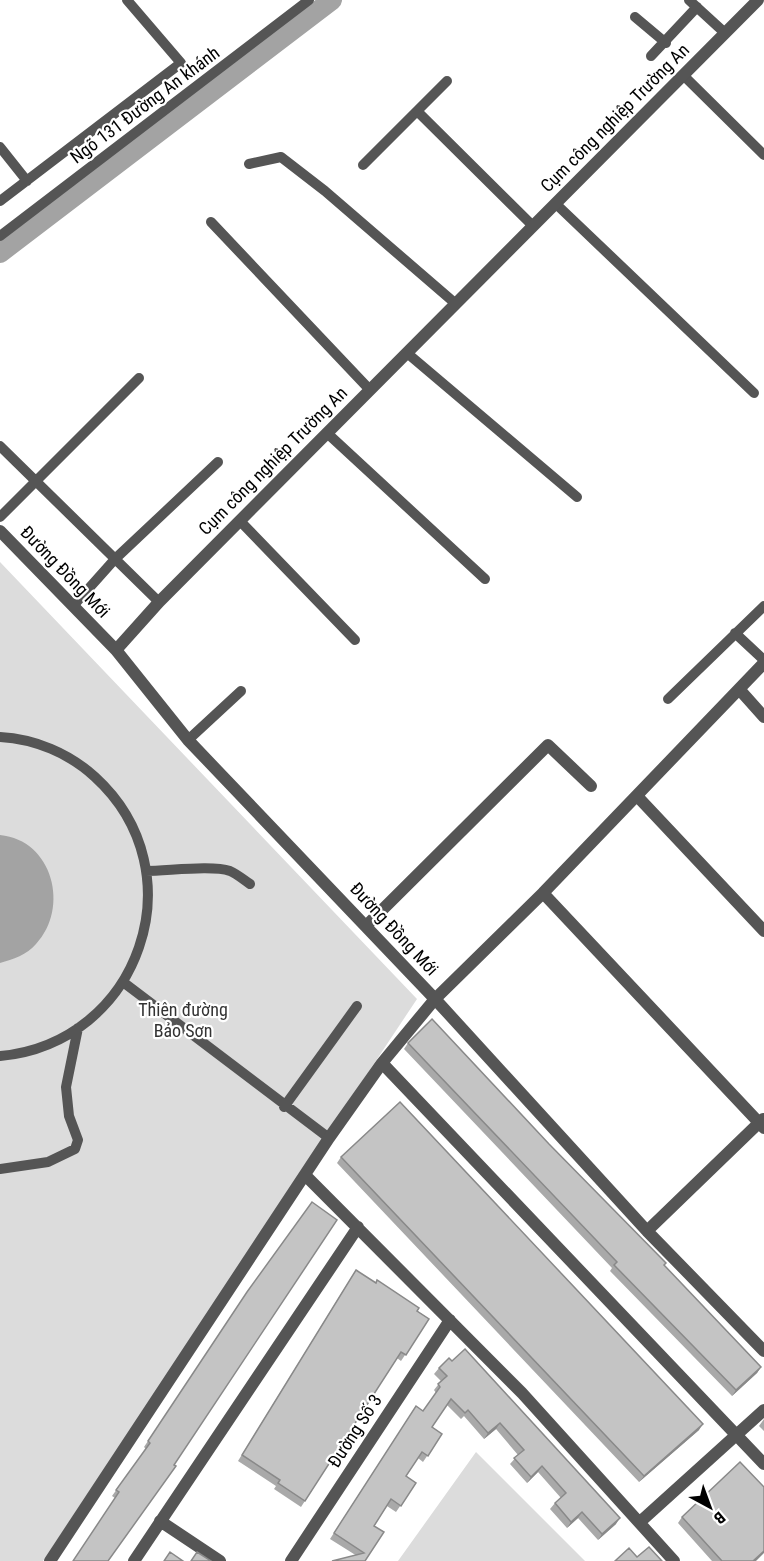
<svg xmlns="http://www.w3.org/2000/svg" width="764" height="1561" viewBox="0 0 764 1561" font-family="'Roboto Condensed',sans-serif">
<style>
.green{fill:#dcdcdc}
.water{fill:#a3a3a3}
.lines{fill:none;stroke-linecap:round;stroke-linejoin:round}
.canal{stroke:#a3a3a3;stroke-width:20}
.service{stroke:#555;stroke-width:10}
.minor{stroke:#555;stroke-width:12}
.wall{fill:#a9a9a9}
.shaded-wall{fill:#898989}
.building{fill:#c4c4c4;stroke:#898989;stroke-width:1.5}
.labels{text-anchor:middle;stroke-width:4.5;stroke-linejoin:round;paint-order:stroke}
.street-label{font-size:18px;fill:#000;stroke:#fff}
.park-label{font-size:18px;fill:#333;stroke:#fff}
</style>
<rect width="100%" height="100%" fill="#fff"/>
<path class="green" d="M0 562 417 999 43 1561H0Z
M476 1452 585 1561H398Z"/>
<path class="water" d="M0 835C53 840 70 908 36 944 27 955 13 959 0 963Z"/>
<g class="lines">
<path class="canal" d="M0 253 332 0"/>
<path class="service" d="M689 0 725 33
M635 17 666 43
M651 56 697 7
M683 75 764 155
M417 111 533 226
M0 147 27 181
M249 164 281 157 325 191 456 304
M363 165 447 81
M0 201 181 63 127 0
M556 204 754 393
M211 222 370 390
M0 236 309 0
M407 353 577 497
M327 433 485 579
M0 446 159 602
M0 517 139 378
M240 521 355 640
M74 605 115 559 218 462
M735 633 764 660
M668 699 764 606
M0 737C35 739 69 753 95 777 199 872 140 1043 0 1056
M188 740 241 691
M146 871C168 871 212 865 230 871 237 874 244 880 250 884
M123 982 329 1138
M284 1107 357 1006
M0 1169 48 1162 75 1149 78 1140 69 1116 66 1087 78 1028"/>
<path class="minor" d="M0 531 116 650 188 740 435 999 647 1231 764 1351
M116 650 159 602 758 0
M739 689 764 717
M637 796 764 931
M543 893 764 1128
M366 926 548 745 591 786
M382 1063 764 1464
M305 1175 522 1393 674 1561
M647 1231 763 1119
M160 1521 220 1561
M640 1522 764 1410
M50 1561 329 1138 382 1063 435 999 543 893 764 663
M134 1561 358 1227
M291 1561 450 1320"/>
</g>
<path class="wall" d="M408 1043 549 1144 761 1367 757 1373 732 1396 610 1271 612 1268 404 1049Z
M341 1157 699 1430 639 1482 337 1163Z
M352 1276 376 1283 429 1319 401 1361 397 1358 301 1507 274 1489 276 1486 238 1461Z
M243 1298 115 1498 112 1496 146 1449 144 1447Z
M439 1368 616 1524 598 1540 578 1518 567 1528 550 1509 555 1503 561 1498 538 1472 527 1483 510 1464 518 1455 496 1429 484 1439 464 1416 461 1419 447 1405 432 1427 442 1434 423 1462 418 1458 406 1476 416 1483 396 1512 387 1506 374 1526 365 1561 330 1539 416 1406 423 1411 436 1393 434 1390 441 1381 434 1374Z
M764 1419V1431L759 1426Z
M682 1517 756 1561H712L678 1523Z"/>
<path class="shaded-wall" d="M761 1367 757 1373 732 1396 736 1390Z
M500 1423 496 1429 484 1439 488 1433Z
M703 1424 699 1430 639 1482 644 1476Z
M542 1466 538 1472 527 1483 531 1477Z
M582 1512 578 1518 567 1528 571 1522Z
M620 1518 616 1524 598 1540 602 1534Z
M764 1551V1553L756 1561H753Z"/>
<path class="building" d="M432 1019 549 1144 666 1263 664 1265 761 1367 736 1390 614 1265 617 1262 408 1043Z
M400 1102 703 1424 644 1476 341 1157Z
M312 1202 337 1220 174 1465 176 1466 108 1561H73L119 1492 116 1490 150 1443 148 1441 247 1292Z
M356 1270 376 1283 377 1280 419 1308 417 1311 429 1319 406 1355 401 1352 305 1501 278 1483 280 1480 242 1455Z
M465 1349 620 1518 602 1534 582 1512 571 1522 555 1503 566 1493 542 1466 531 1477 514 1458 524 1450 500 1423 488 1433 468 1410 465 1413 451 1399 432 1427 442 1434 428 1456 422 1452 406 1476 416 1483 401 1506 391 1499 374 1526 384 1532 365 1561H332L364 1553 334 1533 416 1406 423 1411 440 1387 438 1384 447 1376 439 1368 449 1358 452 1361Z
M740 1462 764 1487V1551L753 1561H722L682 1517Z
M649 1547 662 1561H615L629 1548 637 1557Z
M170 1552 183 1561H164Z
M197 1552 211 1561H191Z"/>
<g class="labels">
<g class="street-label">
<text transform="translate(145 105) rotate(-37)" y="6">Ngõ 131 Đường An khánh</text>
<text transform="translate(615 118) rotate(-45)" y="6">Cụm công nghiệp Trường An</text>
<text transform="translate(273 461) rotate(-45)" y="6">Cụm công nghiệp Trường An</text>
<text transform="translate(65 572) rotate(46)" y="6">Đường Đồng Mới</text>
<text transform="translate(394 929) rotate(47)" y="6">Đường Đồng Mới</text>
<text transform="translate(355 1431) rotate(-57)" y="6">Đường Số 3</text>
</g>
<g class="park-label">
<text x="183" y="1016">Thiên đường<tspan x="183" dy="21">Bảo Sơn</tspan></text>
</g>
</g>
<g transform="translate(710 1507) rotate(139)" stroke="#ffffff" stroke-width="4.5" paint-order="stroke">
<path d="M0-4.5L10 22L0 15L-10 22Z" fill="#000000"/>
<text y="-9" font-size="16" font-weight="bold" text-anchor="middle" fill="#000000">B</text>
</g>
</svg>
